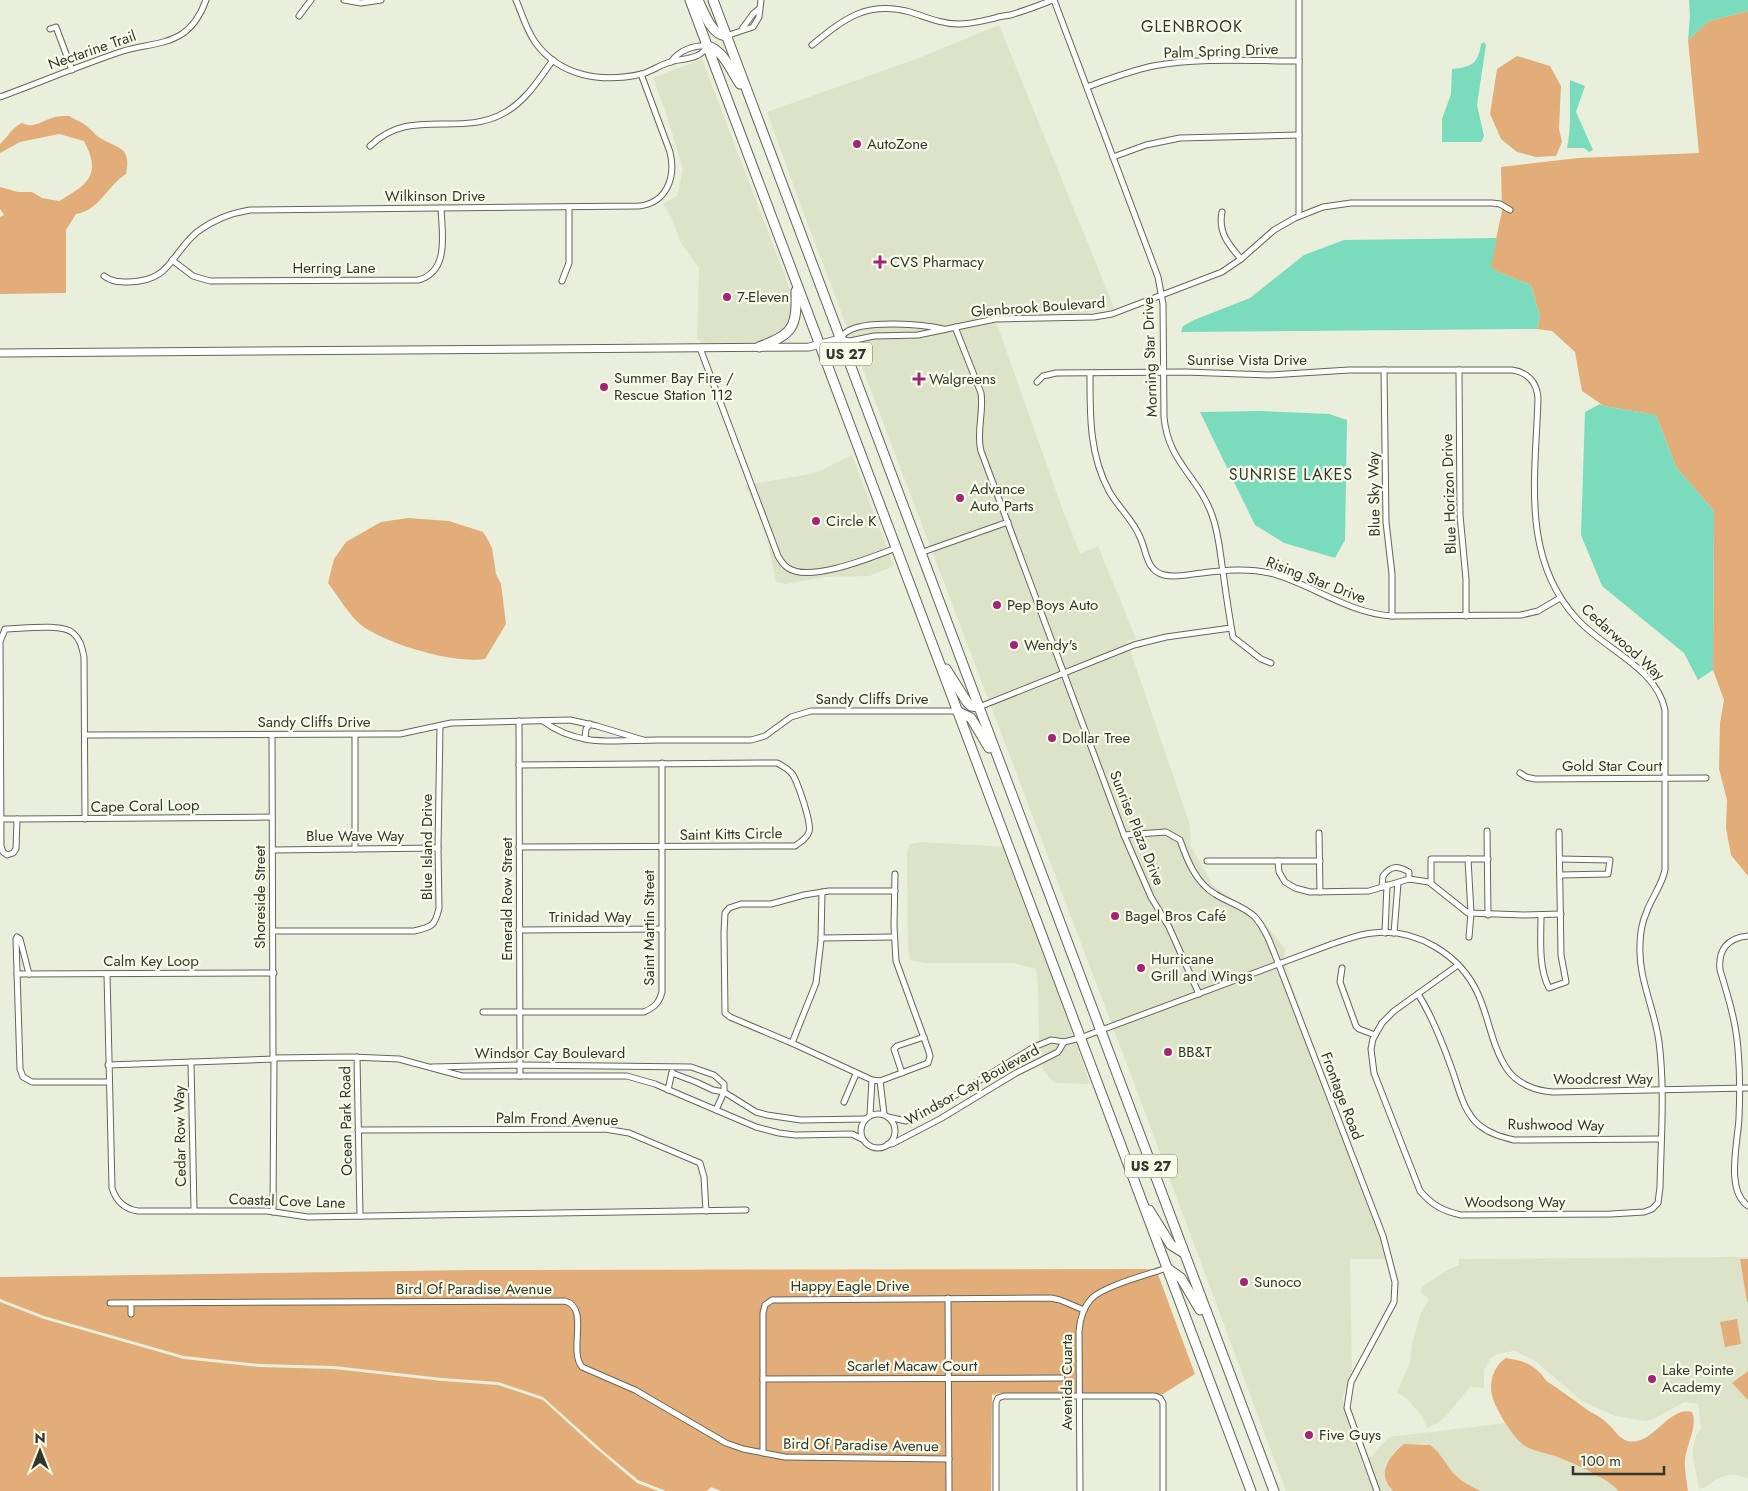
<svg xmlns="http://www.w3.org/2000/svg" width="1748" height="1491" font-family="Jost,sans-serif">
<rect width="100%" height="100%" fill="#eaefdb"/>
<g fill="#dde3c8">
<path d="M999,25L1115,310L1079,313L1015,311L993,313L1061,505L1080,554L1098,546L1136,639L1127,641L1190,825L1191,847L1213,885L1263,921L1285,949L1284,961L1352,1165L1389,1259H1350L1352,1372L1342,1398L1364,1469L1367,1461L1389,1437L1506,1423L1526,1446L1555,1456L1593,1473L1616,1487L1618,1491H1480L1462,1481L1453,1473L1438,1452L1426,1444H1404L1394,1452L1385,1465L1390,1489L1393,1491H1286L1131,1075L804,214L767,112L916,59Z"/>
<path d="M702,59L793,297L792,320L784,332L758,344L701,345L700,340H697L699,268L681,243L671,217L663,204L677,196L683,169L667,116L653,78Z"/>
<path d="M852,455L894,566L869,576L825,577L786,584L776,582L767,538L755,504L746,489L745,485L816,473Z"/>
<path d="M922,842L1005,847L1036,928L1090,1084L1054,1083L1043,1070L1039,1048L1038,987L1036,969L1013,963H924L910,960L908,947L907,851L910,844Z"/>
<path d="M1748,1257V1478L1731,1474L1716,1479L1706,1487L1699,1489L1693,1458V1447L1696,1435L1701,1429L1698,1404L1684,1402L1654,1419L1646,1421L1615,1416L1582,1401L1534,1360L1514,1351L1497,1354L1490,1359L1484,1370V1388L1470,1387L1446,1416L1438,1423L1427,1428L1422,1416L1406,1398L1397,1392L1410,1362L1412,1344L1421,1312L1429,1299L1420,1291L1423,1286L1444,1272L1459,1265V1259Z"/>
</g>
<g fill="#e3ad79">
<path d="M1748,11V876L1731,855L1726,828L1727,800L1719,769L1720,723L1724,700L1713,670L1714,511L1676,467L1656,415L1604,406L1582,391L1575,352L1552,331L1537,329L1540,317L1531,285L1500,273L1490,267L1502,211L1501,167L1578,158L1699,153L1688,40L1709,21Z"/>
<path d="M1517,56L1550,66L1561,86L1559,129L1562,142L1556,156L1536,157L1517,152L1501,139L1490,114L1497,69Z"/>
<path d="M69,116C75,120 83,122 89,128C93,131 96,136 100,138C121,150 131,147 126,174C108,185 99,211 76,214L66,230V293L0,294V217L4,215L0,209V187L18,192H32L42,198L59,201C88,184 102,175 84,141L59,134L20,142L0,153V144C9,136 10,129 22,123C34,129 41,121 52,118C57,116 63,116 69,116Z"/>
<path d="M408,518L449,521L483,532L488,540L492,548L496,574L501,584L506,624L485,659C454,664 386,644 361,625C348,614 338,596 328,583L334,559L346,542L381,522Z"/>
<path d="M1740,1259H1748V1302H1747Z"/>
<path d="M1156,1269L1195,1374L1163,1394L1000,1393L992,1395L991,1491H721L711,1487L707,1491H666L638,1480L603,1451L543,1397L498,1382L442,1378L334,1366L259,1364L184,1356L44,1316L0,1299V1277L472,1270Z"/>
<path d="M0,1302L44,1319L184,1359L259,1367L334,1369L442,1381L498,1385L543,1400L590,1443L637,1483L658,1491H0Z"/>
<path d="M1737,1319L1741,1344L1725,1347L1720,1322Z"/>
<path d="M1506,1358C1518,1360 1529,1362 1538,1371C1542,1374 1544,1379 1548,1382C1561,1391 1573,1399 1586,1409C1593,1414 1602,1417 1608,1424C1615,1430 1618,1438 1628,1441C1652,1447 1669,1405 1692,1412C1698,1426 1687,1443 1685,1459C1684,1467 1687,1483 1688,1491H1618C1612,1480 1568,1461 1555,1456C1545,1453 1534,1451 1525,1446C1516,1440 1507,1426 1501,1416C1496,1406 1491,1398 1491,1387C1491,1376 1496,1364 1506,1358Z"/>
<path d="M1748,1371V1400L1732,1383Z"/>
<path d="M1404,1444L1430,1445L1438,1452L1453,1473L1462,1481L1480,1491H1393C1376,1473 1389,1456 1404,1444Z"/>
</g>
<g fill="#7adcbc">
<path d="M1689,0H1748V11L1709,21L1688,40L1690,16Z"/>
<path d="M1484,42L1486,45L1477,105L1484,136L1481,142H1442V119L1451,94L1452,69C1472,67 1478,64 1481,44Z"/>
<path d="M1570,80L1585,86L1576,112L1593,150L1589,152L1584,148H1567C1572,126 1569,103 1570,80Z"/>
<path d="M1497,238L1491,267L1500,273L1531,285L1540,317L1537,329L1181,332L1183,326L1194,320L1250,298L1304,255L1344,240Z"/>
<path d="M1600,404L1604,406L1656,415L1676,467L1714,511L1713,670L1698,680L1684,653L1602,586L1581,535L1585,412Z"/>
<path d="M1260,411L1329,414L1347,420L1345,540L1335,558L1284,543L1255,525L1200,412Z"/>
</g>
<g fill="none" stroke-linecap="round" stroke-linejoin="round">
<g stroke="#636756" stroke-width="7">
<g id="minor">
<path d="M344,0L361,3L381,0"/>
<path d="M516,0C522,14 526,29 535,42C560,77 602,83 642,74C652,71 660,65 670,62C683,58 699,60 707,47"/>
<path d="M1054,0L1158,277L1163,304L1164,417C1168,462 1198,476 1212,515C1219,534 1220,553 1223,572C1226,594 1229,615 1233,637L1261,659L1271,663"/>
<path d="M1299,0V216"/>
<path d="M299,16L311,0"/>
<path d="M50,29L56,27L72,70"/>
<path d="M742,29L753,14L759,9"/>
<path d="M726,36L753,27L759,17L761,0"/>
<path d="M812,45C844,19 867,0 910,12C926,17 941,24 958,24C971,24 982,21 995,18C1000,16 1005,16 1010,15C1025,11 1039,5 1053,0"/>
<path d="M671,62C679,50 694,45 708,46"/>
<path d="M1087,87C1109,79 1130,71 1153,66C1200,57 1251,61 1299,61"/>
<path d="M0,97C41,82 81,65 123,51C142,45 165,45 182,34C194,26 201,14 206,0"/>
<path d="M370,146C411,106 459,138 504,113C526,101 539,79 553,60"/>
<path d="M1113,157L1146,145L1180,138L1299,135"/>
<path d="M1222,212C1218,232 1228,244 1241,259"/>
<path d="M172,260L193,276L210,281L418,280C450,272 442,233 441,208"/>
<path d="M104,276C112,282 119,282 129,282C171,281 170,255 197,232C213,220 231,213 250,210L639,206C667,203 676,177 670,152L641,74"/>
<path d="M562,281L569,263V207"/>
<path d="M955,327L981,393C984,413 976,432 981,451L1124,835L1151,897L1169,927L1199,994"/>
<path d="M943,329C923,324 866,320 848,331C844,333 843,336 840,339L850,341L874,336L918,335L995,319L1094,317L1112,314L1222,272L1241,259L1274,230L1295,218L1323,207L1351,203H1492L1500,204L1510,210"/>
<path d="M700,348L778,556C781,561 783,565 788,568C810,583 872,557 896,548"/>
<path d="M1384,370L1386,522L1392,574V616"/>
<path d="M1459,370L1460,515L1466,579V616"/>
<path d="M1090,373C1090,414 1089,454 1109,491C1118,507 1132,519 1139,535C1147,550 1145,570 1164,575C1176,578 1190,574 1202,573C1225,570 1247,568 1270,573C1312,584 1347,613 1392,616L1521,615L1538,611L1560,598"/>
<path d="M1037,382L1043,376L1056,373L1185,372L1269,375L1349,370H1512C1527,372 1537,382 1538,398C1536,474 1520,557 1577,619C1604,649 1657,668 1665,710V870C1662,885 1652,897 1647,911C1642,922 1640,934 1640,945C1638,978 1655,1010 1659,1042C1665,1089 1661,1139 1660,1187L1658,1203L1652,1209L1644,1212L1611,1214L1461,1215C1443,1211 1432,1205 1420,1191L1374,1073L1371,1049L1373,1039L1382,1023L1394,1011L1458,965"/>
<path d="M920,553L1008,522"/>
<path d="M979,707L1134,645L1166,637L1231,628"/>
<path d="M519,721L520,1076"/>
<path d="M543,721C579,748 616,740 658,740C689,740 720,740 751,740L765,736L791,717L811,711H957"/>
<path d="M85,735L387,734H400L451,723L570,720L597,726L643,740"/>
<path d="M272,735L273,1058L352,1057L399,1059L462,1076H627L655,1084L756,1127L779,1133L795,1135L852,1134L862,1139"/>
<path d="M585,739L586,729L590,724"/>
<path d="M519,765L777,763C783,766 789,769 793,775C798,784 812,823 809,832C807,838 801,842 795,846L519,847"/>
<path d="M1520,773L1526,777L1535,779L1706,778"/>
<path d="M1,819H17L16,849L13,853L7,855L3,852L1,846L0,642L5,629C21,629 62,623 73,633C81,640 82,648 84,657L85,819"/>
<path d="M17,819L272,817"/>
<path d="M1487,831L1488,915"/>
<path d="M1319,833L1320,892"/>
<path d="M1124,835L1166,832L1180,840C1187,860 1196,883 1215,894C1227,902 1244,906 1255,917C1267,931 1272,948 1279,965L1383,1236L1395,1282L1394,1302L1351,1382L1347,1408L1377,1491"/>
<path d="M355,849V735"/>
<path d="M273,850L438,848"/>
<path d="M1468,859L1471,913L1469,937"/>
<path d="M1560,859L1610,860L1608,874L1560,875"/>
<path d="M1207,861H1320"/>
<path d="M1278,861L1279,872L1285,882L1295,888L1310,892L1369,891L1409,879L1429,882L1468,913L1524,915L1561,914"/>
<path d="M1431,883V859H1488"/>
<path d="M1382,887L1383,876C1391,865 1398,866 1409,872V879"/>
<path d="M895,891H829L804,895L771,904H741L729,908L725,913L724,933L725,1013L730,1017L794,1044L872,1080L880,1081L928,1063L930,1056L928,1049L896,961L894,926L895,874"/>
<path d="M1541,915C1541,937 1538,967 1549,988L1566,982L1561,955L1559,832"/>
<path d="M519,930L662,929"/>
<path d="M273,931H414C432,927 435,926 439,908L438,848L440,726"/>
<path d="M1385,933L1387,885"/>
<path d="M1394,933L1398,883"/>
<path d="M1748,936C1727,938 1718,950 1720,970C1728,996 1736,1022 1738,1049C1740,1072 1740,1095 1739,1118C1738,1142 1725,1190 1748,1206"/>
<path d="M821,938L894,937"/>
<path d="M1342,968L1340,982L1356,1026L1359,1029L1375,1035"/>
<path d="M17,974L274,973"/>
<path d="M29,974L20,939L17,937L16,939L20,1069L23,1077L32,1082H109"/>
<path d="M107,974L112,1188C116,1201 124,1209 138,1211H267L308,1217L746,1210"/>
<path d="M1418,994C1432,1016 1441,1039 1450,1064C1458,1084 1462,1111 1479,1125C1490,1134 1502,1137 1514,1140L1661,1139"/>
<path d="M483,1012H644C655,1007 659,1003 662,992V763"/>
<path d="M792,1043L816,983L821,940L822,892"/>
<path d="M357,1057L360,1216"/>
<path d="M191,1062L194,1210"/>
<path d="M108,1065L274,1059L273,1212"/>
<path d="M432,1067L519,1065L691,1067L714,1075L724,1084V1092L716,1110"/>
<path d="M672,1073L696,1082L713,1090L724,1092L756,1112L767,1115L801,1120L865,1119"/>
<path d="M902,1073L894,1049L897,1046L924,1037"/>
<path d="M880,1081L884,1114"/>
<path d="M668,1090L672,1072"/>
<path d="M844,1102L856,1074"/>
<circle cx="878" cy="1131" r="17"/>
<path d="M870,1115L872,1080"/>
<path d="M888,1117L906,1121L926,1113L1034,1047L1051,1040L1064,1042L1080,1038L1332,944C1345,940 1359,934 1373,933C1416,928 1460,954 1478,994C1489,1018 1492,1047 1507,1069C1517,1084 1536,1091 1553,1092L1748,1088"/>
<path d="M358,1130L605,1129L629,1133L700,1163L704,1177L706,1211"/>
<path d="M888,1144H892L940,1119L1016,1073L1058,1052L1064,1042"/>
<path d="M948,1298L949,1491"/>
<path d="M110,1303L565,1301C590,1308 568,1350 582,1367L635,1390L726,1443L743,1449L785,1457L949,1459"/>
<path d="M131,1303V1314"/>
<path d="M763,1379L1062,1378"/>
<path d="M763,1453V1313L765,1305L772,1300L1051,1298L1060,1300L1084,1310"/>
<path d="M996,1491V1403L998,1398L1004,1396H1155L1160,1398L1163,1403V1491"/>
<path d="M1080,1491L1079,1331C1080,1319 1083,1308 1091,1299C1103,1286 1150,1274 1167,1268"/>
</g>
</g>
<g stroke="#636756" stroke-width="9">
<path id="secondary" d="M0,353L809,347L840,339"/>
</g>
<g stroke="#636756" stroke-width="11">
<g id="trunk">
<path d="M690,0L1251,1491"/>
<path d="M698,0C704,12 711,35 726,36"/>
<path d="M713,0L1274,1491"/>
<path d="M708,46C724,51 731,71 740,84"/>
<path d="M759,347C793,334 797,328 796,291"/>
<path d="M946,669L967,702L971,706L979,707"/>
<path d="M957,711L971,718L989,748"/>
<path d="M1149,1210L1171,1245L1184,1253"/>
<path d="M1167,1268L1181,1278L1200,1310"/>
</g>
</g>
<use href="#minor" stroke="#fff" stroke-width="5"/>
<use href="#secondary" stroke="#fff" stroke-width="7"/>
<use href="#trunk" stroke="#fff" stroke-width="9"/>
</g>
<g fill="#a32476" stroke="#f7fce8" stroke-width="2">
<circle cx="857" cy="144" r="5"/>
<path d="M877.5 254.5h5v5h5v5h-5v5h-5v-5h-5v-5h5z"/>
<circle cx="727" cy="297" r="5"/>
<path d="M916.5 371.5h5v5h5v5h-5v5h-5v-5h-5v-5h5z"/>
<circle cx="604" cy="387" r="5"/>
<circle cx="960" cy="498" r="5"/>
<circle cx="816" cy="521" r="5"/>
<circle cx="997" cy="605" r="5"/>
<circle cx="1014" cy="645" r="5"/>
<circle cx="1052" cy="738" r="5"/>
<circle cx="1115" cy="916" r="5"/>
<circle cx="1141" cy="968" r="5"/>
<circle cx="1168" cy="1052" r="5"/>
<circle cx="1244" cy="1282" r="5"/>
<circle cx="1652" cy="1379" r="5"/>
<circle cx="1309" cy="1435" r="5"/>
</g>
<g text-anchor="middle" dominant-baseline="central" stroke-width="4.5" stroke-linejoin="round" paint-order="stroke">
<g fill="#f7fce8" stroke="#6e7166" stroke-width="1">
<rect x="820" y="342.5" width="52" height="23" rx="4"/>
<rect x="1125" y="1154.5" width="52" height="23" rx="4"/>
</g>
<g font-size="14" font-weight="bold" fill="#34352e">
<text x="846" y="354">US 27</text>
<text x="1151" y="1166">US 27</text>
</g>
<g font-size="15" fill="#34352e" stroke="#f7fce8">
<text transform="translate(92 50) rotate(-19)">Nectarine Trail</text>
<text transform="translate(1221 51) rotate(-2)">Palm Spring Drive</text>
<text x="435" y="196">Wilkinson Drive</text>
<text x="334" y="268">Herring Lane</text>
<text transform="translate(1038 307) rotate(-4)">Glenbrook Boulevard</text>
<text transform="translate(1150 357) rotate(-92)">Morning Star Drive</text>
<text x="1247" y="360">Sunrise Vista Drive</text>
<text transform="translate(1374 494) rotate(-91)">Blue Sky Way</text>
<text transform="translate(1449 494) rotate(-92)">Blue Horizon Drive</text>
<text transform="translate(1316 580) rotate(21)">Rising Star Drive</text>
<text transform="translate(1623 642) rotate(42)">Cedarwood Way</text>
<text x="872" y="699">Sandy Cliffs Drive</text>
<text x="314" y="722">Sandy Cliffs Drive</text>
<text x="1612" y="766">Gold Star Court</text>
<text transform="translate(145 806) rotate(-1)">Cape Coral Loop</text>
<text transform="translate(1137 828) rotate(68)">Sunrise Plaza Drive</text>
<text transform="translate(731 834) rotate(-1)">Saint Kitts Circle</text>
<text x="355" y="836">Blue Wave Way</text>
<text transform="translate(427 847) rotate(-90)">Blue Island Drive</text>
<text transform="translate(260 897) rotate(-90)">Shoreside Street</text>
<text transform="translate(507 899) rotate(-90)">Emerald Row Street</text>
<text x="590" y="917">Trinidad Way</text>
<text transform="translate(649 928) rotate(-90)">Saint Martin Street</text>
<text x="151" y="961">Calm Key Loop</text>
<text x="550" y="1053">Windsor Cay Boulevard</text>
<text x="1603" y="1079">Woodcrest Way</text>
<text transform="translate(972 1085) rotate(-29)">Windsor Cay Boulevard</text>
<text transform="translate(1342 1096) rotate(69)">Frontage Road</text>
<text transform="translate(557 1119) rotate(1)">Palm Frond Avenue</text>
<text transform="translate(346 1121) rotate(-91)">Ocean Park Road</text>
<text transform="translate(1556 1125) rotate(1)">Rushwood Way</text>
<text transform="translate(180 1136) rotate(-91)">Cedar Row Way</text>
<text transform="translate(287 1201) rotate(2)">Coastal Cove Lane</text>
<text x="1515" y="1202">Woodsong Way</text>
<text x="850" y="1286">Happy Eagle Drive</text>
<text x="474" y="1289">Bird Of Paradise Avenue</text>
<text x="912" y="1366">Scarlet Macaw Court</text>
<text transform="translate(1067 1382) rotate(-90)">Avenida Cuarta</text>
<text transform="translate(861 1445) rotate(1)">Bird Of Paradise Avenue</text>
</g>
<g font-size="15" fill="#34352e" stroke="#f7fce8" text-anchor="start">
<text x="867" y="144">AutoZone</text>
<text x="890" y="262">CVS Pharmacy</text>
<text x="737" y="297">7-Eleven</text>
<text x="614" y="378">Summer Bay Fire /<tspan x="614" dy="17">Rescue Station 112</tspan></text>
<text x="929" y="379">Walgreens</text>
<text x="970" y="489">Advance<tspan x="970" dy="17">Auto Parts</tspan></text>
<text x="826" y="521">Circle K</text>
<text x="1007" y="605">Pep Boys Auto</text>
<text x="1024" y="645">Wendy's</text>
<text x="1062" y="738">Dollar Tree</text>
<text x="1125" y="916">Bagel Bros Café</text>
<text x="1151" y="959">Hurricane<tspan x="1151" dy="17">Grill and Wings</tspan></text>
<text x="1178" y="1052">BB&amp;T</text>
<text x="1254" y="1282">Sunoco</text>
<text x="1662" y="1370">Lake Pointe<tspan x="1662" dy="17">Academy</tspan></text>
<text x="1319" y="1435">Five Guys</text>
</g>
<g font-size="16" letter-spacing="1" fill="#34352e" stroke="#f7fce8">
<text x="1192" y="26">GLENBROOK</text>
<text x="1291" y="474">SUNRISE LAKES</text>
</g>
</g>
<g transform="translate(40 1451)" stroke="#f7fce8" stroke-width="4" paint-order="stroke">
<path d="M0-4L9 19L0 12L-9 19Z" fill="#34352e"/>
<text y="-8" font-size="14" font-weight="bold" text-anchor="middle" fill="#34352e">N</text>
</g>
<path d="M1573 1466v8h91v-8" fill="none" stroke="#34352e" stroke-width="2.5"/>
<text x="1580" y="1466" font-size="15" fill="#34352e" stroke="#f7fce8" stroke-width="4" paint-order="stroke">100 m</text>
</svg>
